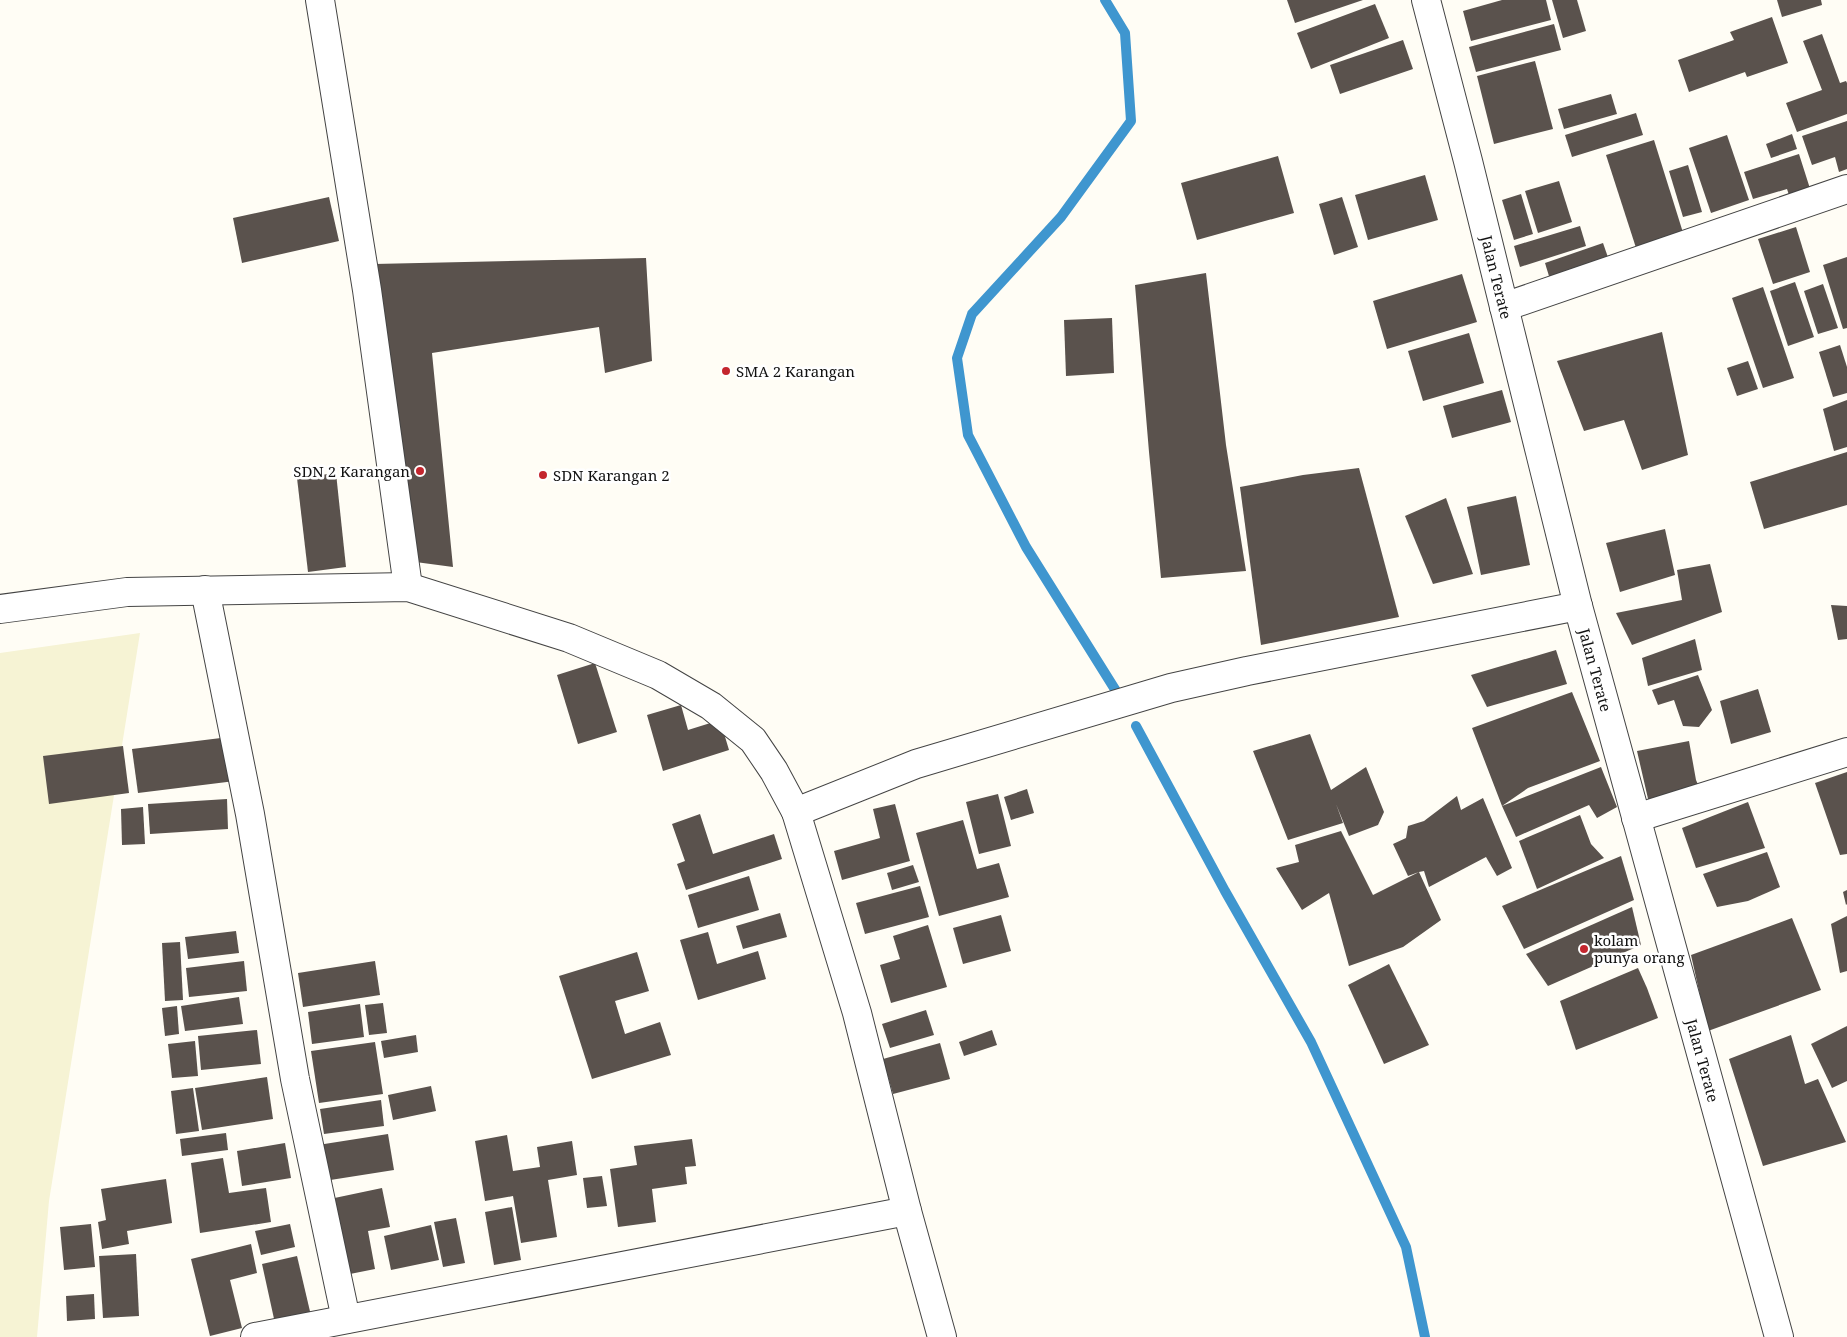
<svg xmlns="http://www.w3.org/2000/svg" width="1847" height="1337" font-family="'Noto Serif',serif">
<rect width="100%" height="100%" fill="#fffdf5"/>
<path fill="#f6f3d4" d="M140,633L49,1201L37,1337H0V653Z"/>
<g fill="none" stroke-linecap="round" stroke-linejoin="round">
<g stroke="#3f96cf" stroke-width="10">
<path d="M1105,0L1125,33L1131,121L1061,217L972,314L957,358L968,435L1026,547L1116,691"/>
<path d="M1136,726L1225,891L1311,1042L1406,1247L1425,1337"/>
</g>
</g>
<g fill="#5a524d">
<path d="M1287,0H1363L1295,23Z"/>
<path d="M1502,0H1546L1551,20L1471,41L1463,11Z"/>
<path d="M1552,0H1577L1586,31L1563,38Z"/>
<path d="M1777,0H1821L1822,5L1782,17Z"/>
<path d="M1375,4L1389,38L1311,69L1297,33Z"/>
<path d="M1772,17L1788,63L1747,77L1745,72L1689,92L1678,60L1734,40L1730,32Z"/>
<path d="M1554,24L1561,50L1476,72L1469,47Z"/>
<path d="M1822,34L1840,83L1846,81L1847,83V114L1797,132L1786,103L1822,90L1803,41Z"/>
<path d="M1403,40L1413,69L1340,94L1330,65Z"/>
<path d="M1535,61L1553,129L1494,144L1477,76Z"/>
<path d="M1611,94L1617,114L1564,129L1558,109Z"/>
<path d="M1636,113L1643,135L1572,157L1565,135Z"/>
<path d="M1847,121V169L1839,172L1835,157L1812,165L1802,136Z"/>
<path d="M1792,134L1797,149L1771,158L1766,144Z"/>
<path d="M1727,135L1749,200L1711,213L1689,148Z"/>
<path d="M1654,140L1685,239L1638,254L1606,155Z"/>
<path d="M1799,154L1813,198L1792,204L1787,189L1753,199L1744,172Z"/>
<path d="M1278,156L1294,213L1197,240L1181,183Z"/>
<path d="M1688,165L1702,212L1683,217L1669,171Z"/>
<path d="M1425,175L1438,220L1368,240L1355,195Z"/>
<path d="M1559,181L1572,222L1538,233L1525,191Z"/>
<path d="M1521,194L1533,234L1514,240L1502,200Z"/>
<path d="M329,197L339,241L242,263L233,218Z"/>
<path d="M1342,197L1358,247L1334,255L1319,204Z"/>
<path d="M1580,226L1586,246L1520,267L1514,246Z"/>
<path d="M1796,227L1810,272L1773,284L1758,239Z"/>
<path d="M1603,243L1611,266L1552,286L1545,263Z"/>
<path d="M1847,257V328L1843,329L1823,265Z"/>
<path d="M646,258L652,361L605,373L599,327L432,353L453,567L408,561L374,264Z"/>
<path d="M1206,273L1226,445L1246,571L1161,578L1149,452L1135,285Z"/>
<path d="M1462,274L1477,322L1387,349L1373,301Z"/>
<path d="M1795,282L1814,337L1788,346L1770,291Z"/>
<path d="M1823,284L1838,328L1818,334L1804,291Z"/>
<path d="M1763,287L1794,378L1763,388L1732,298Z"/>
<path d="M1112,318L1114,373L1066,376L1064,320Z"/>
<path d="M1662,332L1688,455L1642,470L1624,420L1584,431L1557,361Z"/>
<path d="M1469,333L1484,383L1423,401L1408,351Z"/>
<path d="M1840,345L1847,367V393L1833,397L1819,352Z"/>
<path d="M1748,361L1758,389L1737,396L1727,368Z"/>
<path d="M1502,390L1511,422L1452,438L1443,406Z"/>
<path d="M1847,400V447L1834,451L1823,409Z"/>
<path d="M1847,452V505L1764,529L1750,482Z"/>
<path d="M1359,468L1399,617L1261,645L1240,487L1303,475Z"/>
<path d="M336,473L346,567L308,572L297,478Z"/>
<path d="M1516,496L1530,565L1481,575L1467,507Z"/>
<path d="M1446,498L1473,574L1433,584L1405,516Z"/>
<path d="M1665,529L1675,575L1620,592L1606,543Z"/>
<path d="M1710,564L1722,612L1632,645L1616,613L1682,600L1677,570Z"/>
<path d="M1831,605L1847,606V639L1838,640Z"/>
<path d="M1695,639L1702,670L1648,686L1642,658Z"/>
<path d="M1556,650L1567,684L1487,707L1471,675Z"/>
<path d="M595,663L617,732L578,744L557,675Z"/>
<path d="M1698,675L1712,710L1699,727L1683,726L1674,700L1658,705L1652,690Z"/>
<path d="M1758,689L1771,732L1731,744L1720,701Z"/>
<path d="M1572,692L1600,761L1528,788L1502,806L1601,767L1617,807L1597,818L1589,805L1516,837L1502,806L1472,728Z"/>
<path d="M681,705L688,730L720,720L729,750L663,771L647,715Z"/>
<path d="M1310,734L1331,790L1366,767L1384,812L1378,825L1349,836L1336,804L1343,823L1288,840L1253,751Z"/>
<path d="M229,737L235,781L138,793L132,749Z"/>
<path d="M1689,741L1696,780L1700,789L1649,803L1637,751Z"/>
<path d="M123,746L129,793L49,804L43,756Z"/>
<path d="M1847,772V854L1840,855L1815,783Z"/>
<path d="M1027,789L1034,813L1011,820L1004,797Z"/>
<path d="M998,794L1011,846L979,854L966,802Z"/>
<path d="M1457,796L1461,810L1483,798L1512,868L1497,876L1486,857L1429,887L1424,871L1419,872L1441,920L1403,947L1349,966L1329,893L1302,910L1276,868L1299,862L1295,845L1341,831L1373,895L1419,872L1408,876L1393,844L1406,838L1408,826L1424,821Z"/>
<path d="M227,799L228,829L150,834L148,804Z"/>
<path d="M1748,802L1765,848L1696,868L1682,828Z"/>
<path d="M895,804L910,861L842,880L834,851L880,838L873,809Z"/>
<path d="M143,807L145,844L122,845L121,809Z"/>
<path d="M700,814L713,854L774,834L782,859L686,890L677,864L685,861L672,824Z"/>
<path d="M1580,815L1591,844L1604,858L1537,889L1519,841Z"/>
<path d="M963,820L977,869L999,863L1009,897L939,916L916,833Z"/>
<path d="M1767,852L1780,887L1748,901L1717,907L1703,874Z"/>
<path d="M1621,856L1634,900L1524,949L1502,906Z"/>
<path d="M913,865L919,882L892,890L887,873Z"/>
<path d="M749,876L759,910L698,928L688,895Z"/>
<path d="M920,886L929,917L865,934L856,903Z"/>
<path d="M1847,890V904L1846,905L1843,892Z"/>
<path d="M1632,907L1641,945L1548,986L1526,954Z"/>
<path d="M780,913L787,937L743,949L736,926Z"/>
<path d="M1001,915L1011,951L963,964L953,928Z"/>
<path d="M1847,916V971L1840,973L1831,924Z"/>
<path d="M1792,918L1821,990L1708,1031L1691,955Z"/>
<path d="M928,925L947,987L891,1003L880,965L900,959L893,936Z"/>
<path d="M236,931L239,953L188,959L185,937Z"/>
<path d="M708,932L717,964L758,951L766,979L698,1000L680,940Z"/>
<path d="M180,942L183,1000L165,1001L162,943Z"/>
<path d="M637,952L649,991L615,1001L625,1034L660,1022L671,1055L592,1079L559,976Z"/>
<path d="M244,961L247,991L189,997L186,968Z"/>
<path d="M375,961L380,995L303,1007L298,973Z"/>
<path d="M1389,964L1429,1045L1384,1064L1348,985Z"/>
<path d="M1638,968L1647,988L1658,1018L1576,1050L1560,1001Z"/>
<path d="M239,997L243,1024L185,1031L181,1006Z"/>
<path d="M383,1003L387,1033L369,1035L365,1005Z"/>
<path d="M360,1004L364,1037L312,1044L308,1012Z"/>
<path d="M177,1006L179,1034L165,1036L162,1008Z"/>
<path d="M926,1010L934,1035L890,1048L882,1024Z"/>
<path d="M1847,1026V1081L1832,1088L1811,1044Z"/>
<path d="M257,1030L261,1064L201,1070L198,1036Z"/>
<path d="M992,1030L997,1045L964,1056L959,1042Z"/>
<path d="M416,1035L418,1052L384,1058L381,1041Z"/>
<path d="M1791,1035L1805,1084L1818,1079L1846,1142L1763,1166L1729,1059Z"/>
<path d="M195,1041L198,1076L172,1078L168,1044Z"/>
<path d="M375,1042L383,1094L319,1103L311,1051Z"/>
<path d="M940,1043L950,1079L893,1094L883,1059Z"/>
<path d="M267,1077L273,1119L202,1130L195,1088Z"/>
<path d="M431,1086L436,1111L393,1120L388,1095Z"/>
<path d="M193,1088L199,1131L176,1134L171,1091Z"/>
<path d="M381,1100L384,1126L324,1134L320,1109Z"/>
<path d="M226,1133L228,1150L182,1156L180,1139Z"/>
<path d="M388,1134L394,1170L324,1181L318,1145Z"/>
<path d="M507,1135L513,1171L540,1167L537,1147L572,1141L577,1175L548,1180L557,1237L521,1243L513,1196L485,1201L475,1141Z"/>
<path d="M692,1139L696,1166L685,1167L687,1184L652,1189L656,1222L618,1227L610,1169L637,1165L634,1146Z"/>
<path d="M285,1143L291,1178L242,1186L237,1151Z"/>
<path d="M223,1158L229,1193L266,1188L271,1222L200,1233L191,1163Z"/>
<path d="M602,1176L607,1206L587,1208L583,1178Z"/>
<path d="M166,1179L172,1223L127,1231L129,1244L102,1249L98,1222L106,1220L101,1189Z"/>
<path d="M382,1188L390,1227L368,1231L375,1269L340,1276L325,1200Z"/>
<path d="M512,1207L521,1260L494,1265L485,1212Z"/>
<path d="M456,1218L465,1263L443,1267L434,1222Z"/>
<path d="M91,1224L95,1267L64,1270L60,1227Z"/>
<path d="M290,1224L295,1247L261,1255L255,1231Z"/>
<path d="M431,1225L439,1260L391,1270L384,1236Z"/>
<path d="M251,1244L257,1273L230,1280L242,1328L210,1336L191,1259Z"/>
<path d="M136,1254L139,1316L103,1318L99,1256Z"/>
<path d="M297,1256L312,1320L276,1328L262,1264Z"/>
<path d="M94,1294L95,1319L67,1321L66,1296Z"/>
</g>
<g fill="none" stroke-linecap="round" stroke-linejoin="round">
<g stroke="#444" stroke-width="30">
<g id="street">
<path d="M320,0L367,290L408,587"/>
<path id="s1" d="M1426,0L1468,161L1578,606L1779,1337"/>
<path d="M1504,307L1847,189"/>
<path d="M205,590L250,814L295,1079L346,1319"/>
<path d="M0,609L127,592L408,587L569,638L658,675L711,706L753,740L774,771L796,812L857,1013L907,1211L942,1337"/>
<path d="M796,812L916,764L1171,688L1247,671L1578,606"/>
<path d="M1636,818L1847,752"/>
<path d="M255,1337L907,1211"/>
</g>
</g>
<use href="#street" stroke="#fff" stroke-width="28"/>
</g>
<g fill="#c4262e" stroke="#fff" stroke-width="2">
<circle cx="726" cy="371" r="5"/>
<circle cx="420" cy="471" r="5"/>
<circle cx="543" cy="475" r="5"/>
<circle cx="1584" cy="949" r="5"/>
</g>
<g text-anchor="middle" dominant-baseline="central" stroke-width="5" stroke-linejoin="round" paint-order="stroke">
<g font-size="15" fill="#111" stroke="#fff">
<text stroke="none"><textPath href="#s1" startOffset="286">Jalan Terate</textPath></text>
<text stroke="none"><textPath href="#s1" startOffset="691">Jalan Terate</textPath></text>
<text stroke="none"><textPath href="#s1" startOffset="1096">Jalan Terate</textPath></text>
</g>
<g font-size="15" fill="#111" stroke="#fff" text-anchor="start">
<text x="736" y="371">SMA 2 Karangan</text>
<text x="410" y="471" text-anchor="end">SDN 2 Karangan</text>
<text x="553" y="475">SDN Karangan 2</text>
<text x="1594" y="940">kolam<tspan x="1594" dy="17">punya orang</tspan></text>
</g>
</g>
</svg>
